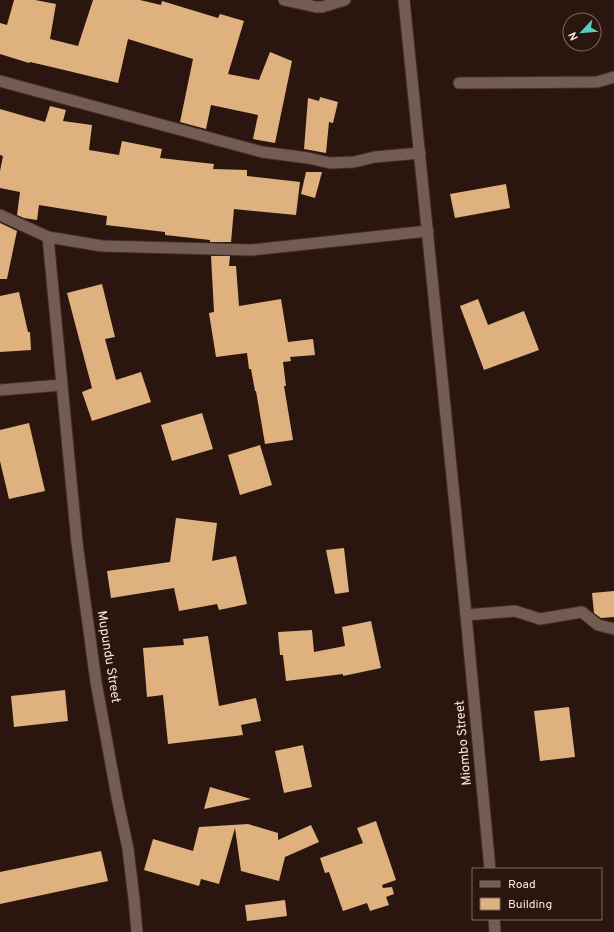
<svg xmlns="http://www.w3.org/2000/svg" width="614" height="932" font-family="Overpass,sans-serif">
<rect width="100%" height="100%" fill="#2b160f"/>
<g fill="#dfb17e">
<path d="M14,0H35L56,4L50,39L78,46L93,0H140L161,5L162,1L218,18L220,14L244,21L228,74L259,80L270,52L292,61L275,143L253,139L258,115L211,105L206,129L180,122L193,59L128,39L118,83L56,68L30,62L29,63L0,54V23L7,25Z"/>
<path d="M320,97L338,102L333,123L329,122L326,153L304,149L308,98L319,101Z"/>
<path d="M50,106L66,110L63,121L92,125L89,150L119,155L122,141L162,149L160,158L214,164L213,169L247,170V176L300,182L296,215L234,209L231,242H210V240L165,235V232L106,225L107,216L39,205L37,220L24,218L17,215L20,192L0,188V171L3,156L0,155V109L45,122Z"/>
<path d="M306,172H322L315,198L301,194Z"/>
<path d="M506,184L510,208L455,218L450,194Z"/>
<path d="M0,223L17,231L7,279H0Z"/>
<path d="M211,256H230L229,266H236L239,306L281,299L288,342L313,339L315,355L290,357L291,361L283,362L286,386H284L293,440L265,444L256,391H255L251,369H249L247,353L216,357L209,313L214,312Z"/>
<path d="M102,284L115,337L105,339L116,380L141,372L151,402L92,421L82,392L92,388L67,293Z"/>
<path d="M19,292L28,332H30L31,350L0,352V296Z"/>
<path d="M478,299L488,325L524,311L539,350L484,370L460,306Z"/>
<path d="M202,413L213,449L172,461L161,425Z"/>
<path d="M29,423L45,491L9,499L0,461V430Z"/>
<path d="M260,445L272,485L240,495L228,455Z"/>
<path d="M176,518L217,523L212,561L236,556L247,604L219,610L217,604L179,611L174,588L111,598L107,571L170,562Z"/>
<path d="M344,548L349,592L335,594L326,550Z"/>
<path d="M614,591V617L601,618L594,613L592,593Z"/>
<path d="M371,621L381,668L343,676V674L286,681L283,655H280L278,632L312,630L314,652L345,646L342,627Z"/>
<path d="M208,636L219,706L256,698L261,721L241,725L243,735L168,744L163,695L147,697L143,648L184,645L183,639Z"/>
<path d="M65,690L68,721L14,727L11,696Z"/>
<path d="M569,707L575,757L540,761L534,711Z"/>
<path d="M303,745L312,787L284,793L275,751Z"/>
<path d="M210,787L251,799L204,809Z"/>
<path d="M376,821L396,880L382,885L383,888L392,887L394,894L386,897L389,905L370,911L367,903L343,911L329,872L325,873L320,858L363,843L357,828Z"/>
<path d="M248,824L278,833V840L311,825L319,842L285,857L279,881L241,871L235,828L219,884L201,879L199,886L144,870L153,839L193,851L199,827Z"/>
<path d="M101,851L108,881L0,904V872Z"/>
<path d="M285,900L287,916L247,921L245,905Z"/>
</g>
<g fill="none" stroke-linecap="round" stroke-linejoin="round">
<g stroke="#3f302d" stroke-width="13">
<g id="minor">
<path d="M284,0L316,7H322L345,0"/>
<path d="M404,0L466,615L490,869"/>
<path d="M0,81L262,152L308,158L330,163L354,162L375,157L420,153"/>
<path d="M459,83L597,82L614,77"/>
<path d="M0,215L48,237L102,246L252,250L428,231"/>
<path d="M48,237L77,543L96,682L117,797L128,849L134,899L137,932"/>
<path d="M0,390L61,385"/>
<path d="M466,615L515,611L540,619L582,612L598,625L614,629"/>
<path d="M494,919L495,932"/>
</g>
</g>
<use href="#minor" stroke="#755c53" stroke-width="11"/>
</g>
<g text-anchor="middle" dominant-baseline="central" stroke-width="4" stroke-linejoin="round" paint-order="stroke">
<g font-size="13" fill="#f5e6e1" stroke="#2b160f">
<text transform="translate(108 657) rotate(81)">Mupundu Street</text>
<text transform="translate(464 743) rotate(-95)">Miombo Street</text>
</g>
</g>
<rect x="472" y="868" width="130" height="52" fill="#2b160f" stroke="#7c6963"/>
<rect x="480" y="881" width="20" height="6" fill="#755c53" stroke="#7c6963"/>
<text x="508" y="888" font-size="12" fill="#f5e6e1">Road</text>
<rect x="480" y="898" width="20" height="12" fill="#dfb17e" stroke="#7c6963"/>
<text x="508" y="908" font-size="12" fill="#f5e6e1">Building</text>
<g transform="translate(582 32) rotate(244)"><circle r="19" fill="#2b160f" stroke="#7c6963"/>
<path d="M0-3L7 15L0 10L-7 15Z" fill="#57cec2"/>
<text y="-6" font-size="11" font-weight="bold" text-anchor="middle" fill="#f5e6e1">N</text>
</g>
</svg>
